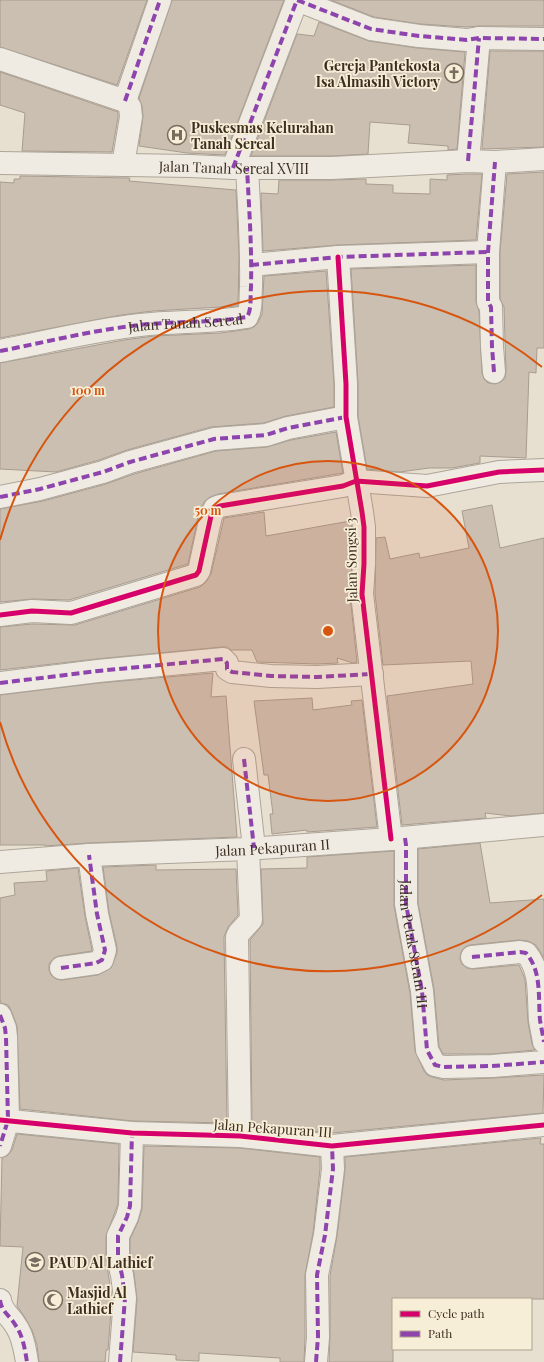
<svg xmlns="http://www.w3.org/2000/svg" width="544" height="1362" font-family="'Playfair Display',serif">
<rect width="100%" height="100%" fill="#e7e0d1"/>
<g fill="#cbbfb2" stroke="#a89c90">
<path d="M0,0H147L117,85L0,47Z"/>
<path d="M172,0H284L225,155L187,153L139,146L143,116L142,106L139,98Z"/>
<path d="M331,0H544V26H479L466,27L420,24L374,17Z"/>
<path d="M319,22L369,41L417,48L465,52L457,149L448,150V146L408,143L410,125L370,122L368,154L332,156H251L297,34L314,36Z"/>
<path d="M490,51H544V147L482,149Z"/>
<path d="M0,72L118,112V117L112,152L22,151L25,113L0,105Z"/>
<path d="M544,172V348H537L536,373L529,372L526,458L480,456V463L452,468H429L400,472L367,469L358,416V383L351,269L476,265V302L479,311L482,373L484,379L488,383L495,384L501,382L505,378L506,371L504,307L500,299V252L507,174Z"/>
<path d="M468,174H482L476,240L338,245L263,251L261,193L278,194L279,180H332L366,179V184L393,185V193L430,194V179L447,180V175Z"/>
<path d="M20,176L130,178L129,181L236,190L239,257L238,306L153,311L121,315L0,338V182L14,183V179H20Z"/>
<path d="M326,271L334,384V407L286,416L264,423L211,427L127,450L99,460L56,472L0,469V363L124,340L154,336L221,333L249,329L254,327L258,323L262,314L264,276Z"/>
<path d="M336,432L343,473L218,494L210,497L204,502L199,513L188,564L69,600L33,599L0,602V509L43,501L106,484L134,474L216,451L267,447L291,440Z"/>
<path d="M492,505L500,548L544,538V813L511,816L485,813L486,818L402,825L387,696L473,684L471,661L383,665L375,594L376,538L385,537L390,559L419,553L420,558L469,548L462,511Z"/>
<path d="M264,512L266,536L350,521L352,529V564L350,595L357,662L353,663L337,658L338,663L317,664L257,662L252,650H231L227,647H222L96,659L0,670V627L32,624L75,625L200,587L206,582L211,574L224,518Z"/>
<path d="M213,673L211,697L226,696L237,837L88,843L45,846V845H0V695L99,683Z"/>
<path d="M312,698L313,710L352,705L351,701L362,700L377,827L307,832V830L272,834L270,814H273L268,775H264L254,701Z"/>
<path d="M480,843L490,903L544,899V958L536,945L528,941L519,940L470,945L465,947L461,952L460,959L462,964L467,968L473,969L519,965L525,979L528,1022L532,1044L535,1050L491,1054H443L439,1046L434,989L418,903V849Z"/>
<path d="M394,851V906L410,993L415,1051L424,1071L427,1075L432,1077L444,1080L493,1078L544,1075L543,1113L332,1133L252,1125L250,940L263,924L261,869L307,868V857Z"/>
<path d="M156,865V870L236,869L238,915L228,927L224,937L227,1123L133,1121L20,1109L17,1026L11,1010L8,1005L1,1003L0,999V898L15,895L14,883L47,881L46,871L78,868L85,916L92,950V951L59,956L54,958L49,964V970L51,975L56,979L62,980L98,975L111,968L117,953V947L109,912L103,867Z"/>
<path d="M17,1134L119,1144L118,1204L106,1236V1259L112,1298L108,1350H106L105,1362H39L37,1345L32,1330L24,1316L17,1306L23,1247L0,1246L2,1158L8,1155L12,1150Z"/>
<path d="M541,1138L540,1144H544V1299H393V1362H329L330,1337V1276L337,1236L345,1170V1157Z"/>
<path d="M144,1146L239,1148L320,1157V1169L313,1233L305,1275V1337L304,1362H280V1358L199,1353V1361L176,1360V1355L133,1352L137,1299L134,1273L130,1257V1239L138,1222L142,1209Z"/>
</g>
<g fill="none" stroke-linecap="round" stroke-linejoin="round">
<g stroke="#ada599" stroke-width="24">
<g id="minor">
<path d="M0,59L125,101L130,107L131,117L123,165"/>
<path d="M125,101L160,0"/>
<path d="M468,161L479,38"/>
<path id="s1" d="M0,163L190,166L233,168H332L468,161L495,162L544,159"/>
<path d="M233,168L297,0L371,29L419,36L467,40L479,38L544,39"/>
<path d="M338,257L346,384V417L362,512L364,527V564L362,594L391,839"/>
<path d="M251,265L338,257L488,252"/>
<path d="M0,351C47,342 93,330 140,325C176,321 211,323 247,317C252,309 250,297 251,287C252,247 249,207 247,168"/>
<path d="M494,372L492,347L491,307L488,302V252L495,162"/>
<path d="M0,497L40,489L103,472L130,462L214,439L266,435L288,428L346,417"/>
<path d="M0,615L32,611L71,613L196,575L199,571L211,516L215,508L220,506L343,486L356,481L427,486L499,472L544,470"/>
<path d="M0,683L98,671L223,659L227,663V669L232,672L271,676L317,677L372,674"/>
<path d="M244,759L254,848"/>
<path id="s2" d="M405,838L406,845V904L422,991L427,1050L435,1065L444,1067L492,1066L544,1062"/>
<path id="s3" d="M0,862L89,855L248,849L391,839L544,825"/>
<path d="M472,957L520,952L526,953C542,971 538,998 540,1020C541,1027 543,1035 544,1042"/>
<path d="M61,968L96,963L102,960L105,950L97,914L89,855"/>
<path d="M0,1015L5,1028L6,1037L8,1120L0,1146"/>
<path d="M0,1120L132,1133L240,1136L332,1146L544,1125"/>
<path d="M240,1136L237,937L239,933L251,920L248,849"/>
<path d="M0,1300C2,1313 10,1315 16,1326C23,1336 25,1350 27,1362"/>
<path d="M120,1362L125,1298L122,1275L118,1259V1236L127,1217L130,1206L132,1133"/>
<path d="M316,1362L318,1337L317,1275L325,1235L333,1169L332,1146"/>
</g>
</g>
<use href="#minor" stroke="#efebe3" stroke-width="22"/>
<g stroke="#8e44ad" stroke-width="4" stroke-dasharray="8 4" stroke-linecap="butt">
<path d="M125,101L160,0"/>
<path d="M468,161L479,38"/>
<path d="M233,168L297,0L371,29L419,36L467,40L479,38L544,39"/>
<path d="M251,265L338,257L488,252"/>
<path id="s4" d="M0,351C47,342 93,330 140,325C176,321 211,323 247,317C252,309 250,297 251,287C252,247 249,207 247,168"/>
<path d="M494,372L492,347L491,307L488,302V252L495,162"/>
<path d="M0,497L40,489L103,472L130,462L214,439L266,435L288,428L346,417"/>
<path d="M0,683L98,671L223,659L227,663V669L232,672L271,676L317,677L372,674"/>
<path d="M244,759L254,848"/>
<path d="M405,838L406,845V904L422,991L427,1050L435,1065L444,1067L492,1066L544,1062"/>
<path d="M472,957L520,952L526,953C542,971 538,998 540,1020C541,1027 543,1035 544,1042"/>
<path d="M61,968L96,963L102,960L105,950L97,914L89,855"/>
<path d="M0,1015L5,1028L6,1037L8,1120L0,1146"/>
<path d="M0,1300C2,1313 10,1315 16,1326C23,1336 25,1350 27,1362"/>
<path d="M120,1362L125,1298L122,1275L118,1259V1236L127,1217L130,1206L132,1133"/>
<path d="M316,1362L318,1337L317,1275L325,1235L333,1169L332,1146"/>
</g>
<g stroke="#f7eed8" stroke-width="8">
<g id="cycleway">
<path d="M338,257L346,384V417L362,512L364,527V564L362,594L391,839"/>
<path d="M0,615L32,611L71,613L196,575L199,571L211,516L215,508L220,506L343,486L356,481L427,486L499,472L544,470"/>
<path d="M0,1120L132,1133L240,1136L332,1146L544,1125"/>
</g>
</g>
<use href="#cycleway" stroke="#d6006c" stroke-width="5"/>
</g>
<circle cx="328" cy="631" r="170" fill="#d7550e" fill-opacity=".12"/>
<g fill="none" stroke="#d7550e" stroke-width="2">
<circle cx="328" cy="631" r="170"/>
<path d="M542 895A340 340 0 0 1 0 722M0 540A340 340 0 0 1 542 367"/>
</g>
<defs>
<g id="church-ring" transform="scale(1)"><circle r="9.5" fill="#f7eed8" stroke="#786c5e" stroke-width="1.5"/><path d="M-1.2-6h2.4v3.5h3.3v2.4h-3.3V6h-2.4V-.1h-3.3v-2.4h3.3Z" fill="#786c5e"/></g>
<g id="hospital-ring" transform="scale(1)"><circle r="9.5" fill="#f7eed8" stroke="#786c5e" stroke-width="1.5"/><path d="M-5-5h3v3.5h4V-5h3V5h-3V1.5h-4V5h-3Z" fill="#786c5e"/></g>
<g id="school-ring" transform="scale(1)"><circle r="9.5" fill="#f7eed8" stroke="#786c5e" stroke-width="1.5"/><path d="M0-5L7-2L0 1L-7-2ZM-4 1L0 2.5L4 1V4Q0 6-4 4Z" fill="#786c5e"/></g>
<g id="mosque-ring" transform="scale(1)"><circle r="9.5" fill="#f7eed8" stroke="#786c5e" stroke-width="1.5"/><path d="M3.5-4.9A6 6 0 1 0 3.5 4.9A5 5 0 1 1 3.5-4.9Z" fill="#786c5e"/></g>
</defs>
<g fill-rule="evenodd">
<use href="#church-ring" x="454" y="73"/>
<use href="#hospital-ring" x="177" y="135"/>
<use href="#school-ring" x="35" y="1262"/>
<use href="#mosque-ring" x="53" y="1300"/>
</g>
<g text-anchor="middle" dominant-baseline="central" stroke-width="3.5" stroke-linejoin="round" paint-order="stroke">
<g font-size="14" font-weight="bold" fill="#3d2e20" stroke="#f7eed8" text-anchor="start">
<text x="440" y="65" text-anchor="end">Gereja Pantekosta<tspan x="440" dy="16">Isa Almasih Victory</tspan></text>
<text x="191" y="127">Puskesmas Kelurahan<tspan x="191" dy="16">Tanah Sereal</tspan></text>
<text x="49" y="1262">PAUD Al Lathief</text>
<text x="67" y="1292">Masjid Al<tspan x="67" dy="16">Lathief</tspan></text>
</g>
<g font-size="14" fill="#3d2e20" stroke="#f7eed8">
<text stroke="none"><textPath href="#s1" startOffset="234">Jalan Tanah Sereal XVIII</textPath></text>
<text stroke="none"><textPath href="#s4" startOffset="188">Jalan Tanah Sereal</textPath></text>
<text transform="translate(351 560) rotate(-91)">Jalan Songsi 3</text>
<text stroke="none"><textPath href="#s3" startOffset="273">Jalan Pekapuran II</textPath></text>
<text stroke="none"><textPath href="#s2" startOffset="107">Jalan Petak Serani III</textPath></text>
<text transform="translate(273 1128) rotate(4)">Jalan Pekapuran III</text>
</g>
</g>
<circle cx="328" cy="631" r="6" fill="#d7550e" stroke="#f7eed8" stroke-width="2"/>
<g font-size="12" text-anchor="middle" font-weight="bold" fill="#d7550e" stroke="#f7eed8" stroke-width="3.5" stroke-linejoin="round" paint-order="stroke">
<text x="88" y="395">100 m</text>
<text x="208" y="515">50 m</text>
</g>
<rect x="392" y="1298" width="140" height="52" fill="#f7eed8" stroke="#ada18e"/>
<rect x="400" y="1311" width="20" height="6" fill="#d6006c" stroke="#ada18e"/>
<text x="428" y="1318" font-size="12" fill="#3d2e20">Cycle path</text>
<rect x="400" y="1331" width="20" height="6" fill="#8e44ad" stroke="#ada18e"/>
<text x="428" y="1338" font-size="12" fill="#3d2e20">Path</text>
</svg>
